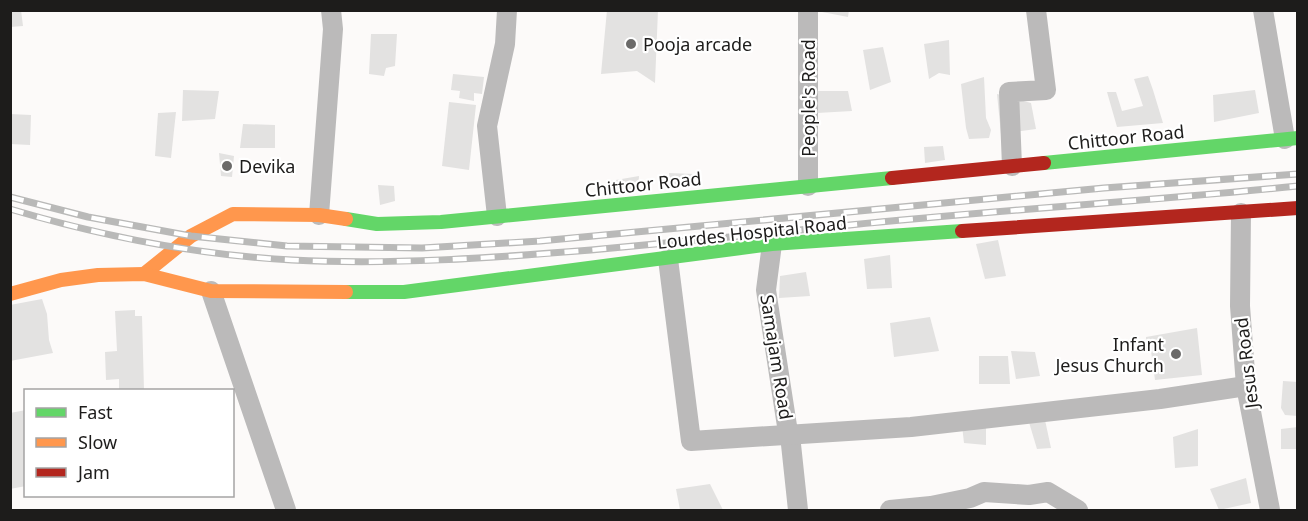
<svg xmlns="http://www.w3.org/2000/svg" width="1308" height="521" font-family="'Noto Sans',sans-serif">
<rect width="100%" height="100%" fill="#fcfaf9"/>
<g fill="#e3e2e1">
<path d="M10,10H21L23,26L10,27Z"/>
<path d="M607,10H658L655,83L637,71L601,74Z"/>
<path d="M822,10H849L848,17L822,12Z"/>
<path d="M371,34H397L395,66L386,68L384,76L369,74Z"/>
<path d="M949,40L950,75L939,73L929,79L924,44Z"/>
<path d="M883,47L891,82L870,90L863,50Z"/>
<path d="M453,74L484,77L482,94L474,93V101L459,98L460,91L451,90Z"/>
<path d="M1148,76L1153,90L1163,123L1117,127L1107,92H1116L1122,111L1143,106L1134,79Z"/>
<path d="M984,77L986,118L991,130L989,138L969,139L966,128L961,84Z"/>
<path d="M183,90L219,91L215,119L182,121Z"/>
<path d="M1255,90L1259,113L1214,122L1213,95Z"/>
<path d="M816,91H848L852,111L817,113Z"/>
<path d="M997,94L1031,103L1036,129L1001,134Z"/>
<path d="M449,102L476,105L469,170L442,166Z"/>
<path d="M176,112L171,158L155,156L158,113Z"/>
<path d="M10,114L31,115L30,145L10,144Z"/>
<path d="M243,124L275,125V148H240Z"/>
<path d="M943,146L945,160L925,163L924,147Z"/>
<path d="M219,153L234,156L232,177L221,176Z"/>
<path d="M669,173L694,174L695,186L671,188Z"/>
<path d="M639,176L638,189L608,192L610,181Z"/>
<path d="M378,185L394,186L395,201L380,205Z"/>
<path d="M998,240L1006,276L985,279L976,244Z"/>
<path d="M890,255L892,288L867,289L864,259Z"/>
<path d="M806,272L810,296L779,298L780,276Z"/>
<path d="M42,299L47,314L49,340L53,353L10,361V305Z"/>
<path d="M135,310V316H142L144,390H119V379L106,380L105,352L117,351L115,311Z"/>
<path d="M930,317L939,351L894,357L890,323Z"/>
<path d="M1197,328L1202,375L1155,380L1151,351H1146V337Z"/>
<path d="M1011,351L1035,352L1040,376L1016,379Z"/>
<path d="M979,356H1008L1010,384H979Z"/>
<path d="M1283,381L1298,382V416L1285,415L1281,408Z"/>
<path d="M1042,406L1051,448L1037,449L1025,409Z"/>
<path d="M26,410V486L10,489V413Z"/>
<path d="M986,414V445L964,443L961,417Z"/>
<path d="M1298,427V449H1281V429Z"/>
<path d="M1198,429V466L1175,468L1173,437Z"/>
<path d="M1246,478L1251,503L1219,510L1210,489Z"/>
<path d="M710,484L723,510H680L676,489Z"/>
</g>
<g fill="none" stroke-linecap="round" stroke-linejoin="round">
<g stroke="#bbbaba" stroke-width="20">
<path d="M1263,10L1285,139"/>
<path d="M1012,166L1009,92L1046,90L1036,10"/>
<path d="M808,186V10"/>
<path d="M1241,213L1240,306L1246,386L1270,510"/>
<path d="M319,215L333,29L331,10"/>
<path d="M497,216L487,126L505,44L507,10"/>
<path d="M772,244L766,290L787,426L790,435L798,510"/>
<path d="M668,259L691,441L911,427L1160,399L1246,386"/>
<path d="M211,291L286,510"/>
<path d="M890,510L931,506L970,498L984,492L1029,495L1048,492L1078,510"/>
</g>
<g stroke="#63d668" stroke-width="14">
<path d="M1044,163L1298,138"/>
<path d="M346,219L377,224L441,222L892,178"/>
<path d="M346,292H404L772,244L962,231"/>
</g>
<g stroke="#ff974d" stroke-width="14">
<path d="M144,274L191,236L233,214L319,215L346,219"/>
<path d="M10,294L61,280L98,275L144,274L211,291L346,292"/>
</g>
<g stroke="#b3261e" stroke-width="14">
<path d="M892,178L1044,163"/>
<path d="M962,231L1298,208"/>
</g>
<g stroke="#b9b9b8" stroke-width="7">
<g id="rail">
<path d="M10,197L88,217L191,236L287,246L422,248L540,241L1104,188L1298,174"/>
<path d="M10,209C101,236 197,255 292,260C391,265 491,258 591,250C677,242 764,234 850,225C999,210 1149,201 1298,186"/>
</g>
</g>
<use href="#rail" stroke="#fff" stroke-width="4.5" stroke-dasharray="14" stroke-linecap="butt"/>
</g>
<g fill="#6b6a69" stroke="#fff" stroke-width="2">
<circle cx="631" cy="44" r="6"/>
<circle cx="227" cy="166" r="6"/>
<circle cx="1176" cy="354" r="6"/>
</g>
<g text-anchor="middle" dominant-baseline="central" stroke-width="4.5" stroke-linejoin="round" paint-order="stroke">
<g font-size="18" fill="#1d1c1b" stroke="#fff" text-anchor="start">
<text x="643" y="44">Pooja arcade</text>
<text x="239" y="166">Devika</text>
<text x="1164" y="344" text-anchor="end">Infant<tspan x="1164" dy="21">Jesus Church</tspan></text>
</g>
<g font-size="18" fill="#1d1c1b" stroke="#fff">
<text transform="translate(808 98) rotate(-90)">People's Road</text>
<text transform="translate(1126 137) rotate(-6)">Chittoor Road</text>
<text transform="translate(643 184) rotate(-6)">Chittoor Road</text>
<text transform="translate(752 232) rotate(-6)">Lourdes Hospital Road</text>
<text transform="translate(777 357) rotate(81)">Samajam Road</text>
<text transform="translate(1246 363) rotate(-97)">Jesus Road</text>
</g>
</g>
<rect width="1308" height="521" fill="none" stroke="#1d1c1b" stroke-width="24"/>
<rect x="24" y="389" width="210" height="108" fill="#ffffff" stroke="#a5a4a4" stroke-width="1.5"/>
<rect x="36" y="408" width="30" height="9" fill="#63d668" stroke="#a5a4a4" stroke-width="1.5"/>
<text x="78" y="419" font-size="18" fill="#1d1c1b">Fast</text>
<rect x="36" y="438" width="30" height="9" fill="#ff974d" stroke="#a5a4a4" stroke-width="1.5"/>
<text x="78" y="449" font-size="18" fill="#1d1c1b">Slow</text>
<rect x="36" y="468" width="30" height="9" fill="#b3261e" stroke="#a5a4a4" stroke-width="1.5"/>
<text x="78" y="479" font-size="18" fill="#1d1c1b">Jam</text>
</svg>
